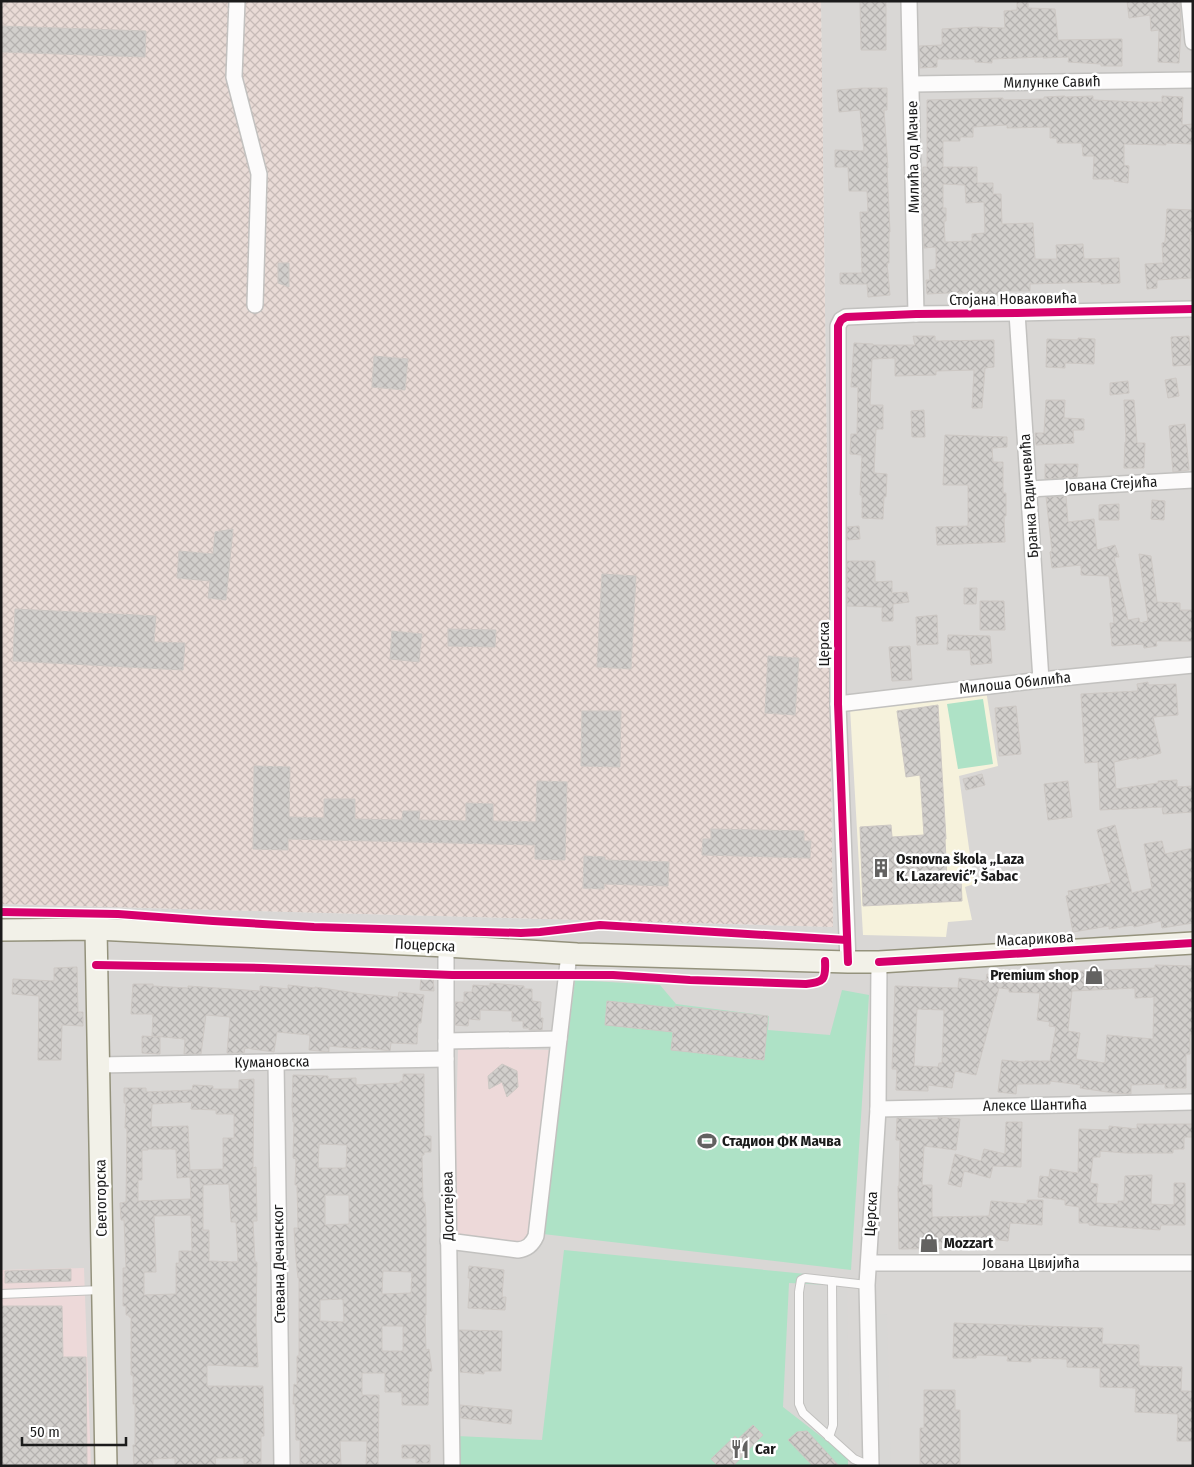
<svg xmlns="http://www.w3.org/2000/svg" width="1194" height="1467" font-family="'Fira Sans Condensed',sans-serif">
<defs>
<pattern id="military-cross-hatch" width="8" height="8" patternUnits="userSpaceOnUse" patternTransform="scale(1.25)"><rect width="8" height="8" fill="#e9dbd6"/><path d="M0 0l8 8M0 8l8-8" fill="none" stroke="#c7bbb7"/></pattern>
<pattern id="building-cross-hatch" width="8" height="8" patternUnits="userSpaceOnUse" patternTransform="scale(1.25)"><rect width="8" height="8" fill="#d2cfcc"/><path d="M0 0l8 8M0 8l8-8" fill="none" stroke="#b4b1af"/></pattern>
</defs>
<rect width="100%" height="100%" fill="#eae7e3"/>
<path fill="#d9d7d5" d="M821,1H1193V1466H1V904L833,927Z"/>
<g fill="#edd9d9">
<path d="M458,1048L550,1050L530,1236L521,1244L453,1235Z"/>
<path d="M84,1268L91,1466H1V1270Z"/>
</g>
<path fill="#f6f2dc" d="M986,690L998,766L959,776L974,884L965,887L972,920L948,922L946,937L863,935L850,708Z"/>
<path fill="url(#military-cross-hatch)" d="M1,1H821L833,927L1,904Z"/>
<g fill="#aee2c6">
<path d="M983,699L993,764L958,769L947,704Z"/>
<path d="M575,980L660,985L676,1004L769,1016L768,1030L830,1035L842,990L869,995L851,1270L543,1234Z"/>
<path d="M564,1250L846,1278L848,1466H458L457,1436L542,1440Z"/>
</g>
<g fill="#d8d7d5">
<path d="M789,1283L847,1286L850,1459L783,1407Z"/>
<path d="M887,1314L891,1466H871L867,1315Z"/>
</g>
<g fill="url(#building-cross-hatch)" stroke="#cdc8c4" fill-rule="evenodd">
<path d="M860,1H886V50H861Z"/>
<path d="M1017,1H1028V8L1055,9L1058,40L1122,39V66H1101V64L1068,62L1069,57L1043,58V57L992,59V63L975,62V59H937V67L920,68L919,46L942,45V29L976,27L1005,28L1004,11L1017,10Z"/>
<path d="M1127,1H1180L1181,29L1179,63L1158,62L1159,30L1151,31L1150,15L1129,18Z"/>
<path d="M1,26L146,31L145,57L1,52Z"/>
<path d="M863,88H887V110H884L888,168H887L890,232H889V263H887L890,295L868,297L867,284H840V273H862L860,212H868L867,191H849L848,167H835V150L864,151L860,110L839,112L837,90Z"/>
<path d="M1065,96V97L1093,96V100L1139,102H1162V96L1183,97L1182,125L1193,124V144L1166,143V145L1124,144V165L1129,166L1128,183L1114,181L1115,179H1093L1094,156H1083L1082,143H1057V138H1050V127L1007,128V125L973,127V137H960V141H943V167H977V183H993V194H1001L1002,224L1033,223L1035,259H1057L1056,245L1083,244L1084,259L1119,258L1120,283L1101,284V282L1030,284V291H1005V295H985V293H948L927,294L926,280H930L929,270L936,269V247L924,248L922,181L923,167H927V100L1003,98V100L1044,99V97ZM943,184L965,185L966,203L984,202L985,233L972,234V241L945,242L944,221H946V208H943Z"/>
<path d="M1167,209L1193,210V234L1190,235L1191,278L1157,280V288L1147,289L1145,264L1163,263L1162,243L1165,242Z"/>
<path d="M278,263H289V287L278,283Z"/>
<path d="M913,336H935V341L994,340V367L985,368L982,408H972L974,370L936,371V375L895,376V358L872,359L870,405H883V429H876L874,473L887,474L886,497L884,496L883,519L862,518V495H860L862,455L850,454L851,434H857L858,387H851L854,343L873,344V345H915Z"/>
<path d="M1189,336L1191,365L1173,366L1171,337Z"/>
<path d="M1078,338L1095,339L1094,364L1065,363V368L1046,367L1047,339L1078,340Z"/>
<path d="M374,356L408,359L405,390L372,387Z"/>
<path d="M1176,378L1179,396L1168,398L1165,380Z"/>
<path d="M1128,381L1129,393L1110,395V383Z"/>
<path d="M1046,400H1065L1064,418L1084,419V430H1073L1074,443L1036,445L1035,433H1044Z"/>
<path d="M1124,400H1134L1137,443H1145L1144,468H1124L1125,442H1126Z"/>
<path d="M924,410L925,437H912L911,411Z"/>
<path d="M1185,424L1189,470L1173,472L1169,426Z"/>
<path d="M945,435L1007,437V447L992,448L993,462H1003V493H1006V516H1004L1005,542L937,545L936,527L968,526V485H943Z"/>
<path d="M1045,464H1078L1077,477L1045,479Z"/>
<path d="M1066,496L1068,522L1094,519L1097,550L1115,545L1119,557H1114L1128,620L1139,618L1140,623L1148,621L1139,554L1151,556L1157,602L1180,603V610H1193V641H1156L1157,646L1144,648L1143,644L1112,646L1110,623H1114L1109,576L1081,575V565L1052,568L1050,552L1052,551L1046,497Z"/>
<path d="M1152,500L1165,501L1164,520L1151,519Z"/>
<path d="M1119,504V520H1099V505Z"/>
<path d="M859,526L860,539L847,540V527Z"/>
<path d="M233,529L226,600L208,598L210,581L177,578L179,551L213,554L215,532Z"/>
<path d="M847,561H875V582L892,581V593L907,592L909,602L893,604V621H882V607L847,606Z"/>
<path d="M602,574L636,576L631,669L597,667Z"/>
<path d="M964,588H977L976,604H964Z"/>
<path d="M980,601H1004L1005,630H980Z"/>
<path d="M15,609L156,616L154,642L185,643L183,670L13,661Z"/>
<path d="M937,615L938,644L917,645L916,617Z"/>
<path d="M448,629L496,630L495,647L448,646Z"/>
<path d="M392,631L422,634L419,662L390,659Z"/>
<path d="M948,635L990,636L992,663L971,665L970,650H947Z"/>
<path d="M910,646L912,680L892,681L889,647Z"/>
<path d="M768,656L799,658L795,715L765,713Z"/>
<path d="M1148,682V685L1176,684L1178,715L1153,717L1161,753L1137,759V757L1114,762L1116,789L1158,783V781L1177,780V787L1193,786V812L1163,814L1162,807L1100,810L1098,762L1085,763L1081,694L1138,691L1137,684Z"/>
<path d="M938,705L946,839H945L947,879L961,878L962,901L863,906L860,827L891,825L892,837L924,835L920,775L906,777L897,711Z"/>
<path d="M1016,706L1021,754L999,756L995,708Z"/>
<path d="M582,711H621L620,767L581,766Z"/>
<path d="M254,766L290,767L289,817L324,818V799H355V819L402,820L403,811H420L419,820L466,821V803L493,804V821L536,822L537,781L567,782L565,860L535,859V845L288,839V850L253,849Z"/>
<path d="M982,774L985,785L966,790L963,779Z"/>
<path d="M1068,781L1072,817L1048,820L1044,784Z"/>
<path d="M1115,825L1132,893L1152,888L1144,844L1162,841L1165,854L1193,848V923L1162,928L1161,921L1134,927L1133,925L1109,929V926L1073,932L1066,896L1069,895L1068,891L1111,883L1097,830Z"/>
<path d="M711,829L804,831V841H811L810,858L702,855L703,839H711Z"/>
<path d="M584,856L605,857V860L669,862L668,886L604,884V889L583,888Z"/>
<path d="M1155,965L1193,966V1027L1192,1034H1190V1054H1186V1088H1165V1084L1131,1085V1094L1114,1093L1080,1088L1081,1085L1050,1081V1084H1017L1016,1094L998,1092L1002,1060L1025,1062V1061H1050L1056,1027L1049,1026L1050,1022L1037,1020L1040,993L1009,992V989L999,988L976,1075L955,1071L952,1088L928,1085V1091L896,1090L897,1069H892L895,986L958,988L959,978L986,981L987,974L999,977L1000,973L1030,974L1031,973L1056,975L1057,973L1085,971L1155,968ZM1135,988V998L1154,997L1153,1039L1107,1035L1105,1063L1076,1059L1080,1033L1068,1031L1072,991ZM917,1009L944,1010L942,1063H939L938,1067L914,1066Z"/>
<path d="M77,967L78,1012H83V1026L62,1025L61,1060H38L39,996L12,994L13,979L54,981V968Z"/>
<path d="M421,975L433,976L434,991L420,990Z"/>
<path d="M490,983L524,986V989H532V1001L541,1002L540,1018H543L542,1030H529V1028H523V1021H512V1011L480,1010V1020L469,1019L468,1026L455,1025V1002H464V992H472L473,985L490,986Z"/>
<path d="M133,984H153V986L188,988V986L260,991V986L288,989V985L315,988V987L362,994L398,997L399,992L424,995L421,1023H418L417,1044L391,1043L390,1051L361,1047V1049L329,1046V1052L309,1050L310,1035L277,1032L274,1052L245,1048L244,1053H227L230,1017L206,1015L201,1054H184L185,1039L152,1036L153,1014H131Z"/>
<path d="M607,1001L675,1008V1006L768,1016L764,1060L671,1050L673,1032L605,1025Z"/>
<path d="M142,1036L160,1037V1054L142,1053Z"/>
<path d="M502,1064L517,1071L518,1087L507,1097L502,1082L489,1089L488,1076Z"/>
<path d="M403,1074H424V1136H431V1152H424V1155H422L423,1202H425L426,1222V1315H425L426,1350L429,1349L432,1371L429,1372L428,1405H402V1392H385V1373H362V1395H379L378,1466H366L367,1441H340L341,1466L300,1464V1440H296L295,1404H293L294,1384L297,1385V1356H299V1278H298L296,1259L294,1228H298L297,1185H295L296,1159L293,1158L294,1122H293L292,1106L293,1075L328,1076V1079L356,1078V1085L400,1083V1081H403ZM319,1144L347,1145L346,1168H318ZM325,1195H349V1224L325,1225ZM383,1271L412,1272L411,1293L382,1294ZM343,1299L344,1322L320,1321V1300ZM382,1326H403V1351H382Z"/>
<path d="M254,1079L253,1168L256,1167L257,1221H253L255,1262H257L256,1325L258,1367L207,1365V1386H263L264,1436H261V1464H244V1458H215L216,1466H175V1458L153,1459V1466H134L133,1445H135V1404H133V1375H131V1317H129V1315H126V1306H123V1268H126L124,1220H121L120,1203L126,1202L127,1128H125L126,1103H124V1088H146V1092L192,1090L193,1085L213,1086V1089H239V1080ZM192,1102L191,1109L216,1110V1114H234V1138H223V1169L190,1170V1171L188,1126L151,1127L152,1104ZM148,1149H176L177,1178L190,1177L191,1199L138,1201V1180H142V1150H148ZM229,1184L231,1222H236L238,1262L209,1261V1230H203V1185ZM191,1215L192,1251H179V1263H176V1294L144,1295V1272H156L154,1216Z"/>
<path d="M938,1117L960,1119L956,1150L924,1146L922,1185H932V1217L989,1216L991,1201L1027,1204V1200H1043L1042,1225L1010,1223L1008,1241L971,1237V1248L899,1249L898,1186H899L900,1140H896L897,1118L938,1120Z"/>
<path d="M1006,1122H1022L1021,1167L993,1166L990,1178L964,1171L961,1187L948,1184L955,1154L981,1161L984,1149L1005,1154Z"/>
<path d="M1137,1124H1193V1137H1184V1149H1173V1153H1126L1100,1151V1157H1093L1090,1183L1098,1184L1096,1203L1118,1204V1201H1124L1125,1176L1152,1175L1151,1204L1174,1205V1183H1185V1225H1161L1160,1230L1089,1225V1223H1079V1207L1065,1205V1200L1038,1197L1040,1176L1049,1177L1050,1169L1078,1173L1079,1129L1109,1130V1126L1137,1129Z"/>
<path d="M469,1266L504,1270L502,1297H506L505,1310L468,1308L470,1278H468Z"/>
<path d="M71,1269V1281L5,1283V1271Z"/>
<path d="M1,1306H62L63,1357H86L87,1466H1Z"/>
<path d="M954,1323L1103,1328L1102,1344L1139,1345V1366L1182,1367L1181,1391H1193V1441H1177L1178,1414L1135,1412L1136,1388L1100,1387V1368L1067,1367V1359L1031,1358V1362L1007,1361L1008,1356L977,1355L976,1358H953Z"/>
<path d="M459,1330L502,1331L501,1371H484V1374L460,1372Z"/>
<path d="M924,1390H955V1410H960V1466H920V1428H924Z"/>
<path d="M460,1405L512,1410L511,1424L461,1418Z"/>
<path d="M753,1425L763,1435L733,1466H718L711,1459L735,1436L738,1439Z"/>
<path d="M807,1431L839,1466H813L788,1440L797,1432Z"/>
<path d="M402,1445H430V1463H416V1458H402Z"/>
</g>
<g fill="none" stroke-linecap="round" stroke-linejoin="round">
<g stroke="#c2c1bf" stroke-width="10">
<g id="lane">
<path d="M867,1285L805,1278L801,1280L799,1292V1404L803,1413L854,1459L870,1466"/>
<path d="M1,1294L101,1290"/>
<path d="M829,1437L833,1425L832,1281"/>
</g>
</g>
<g stroke="#c2c1bf" stroke-width="18">
<g id="street">
<path d="M237,1L234,77L259,174L255,305"/>
<path d="M909,1L916,314"/>
<path d="M1189,1L1193,42"/>
<path d="M912,84L1193,80"/>
<path d="M1017,313L1041,680"/>
<path d="M1029,489L1193,480"/>
<path d="M838,704L1041,680L1193,665"/>
<path d="M446,946V1059L452,1466"/>
<path d="M848,962L838,704V326L841,320L846,317L916,314L1017,313L1193,309"/>
<path d="M446,1041L559,1039"/>
<path d="M276,1062L282,1466"/>
<path d="M98,1065L446,1059"/>
<path d="M878,1109L1193,1102"/>
<path d="M448,1241L518,1250C527,1249 532,1245 536,1236L569,954"/>
<path d="M869,1263H1193"/>
<path d="M871,1466L867,1285L878,1109L879,962"/>
</g>
</g>
<g stroke="#94927c" stroke-width="24">
<g id="secondary">
<path d="M96,929L106,1466"/>
<path d="M1,930L96,929L446,946L577,954L848,962H879L1193,943"/>
</g>
</g>
<use href="#lane" stroke="#fcfbfb" stroke-width="8"/>
<use href="#street" stroke="#fcfbfb" stroke-width="15"/>
<use href="#secondary" stroke="#f2f1e8" stroke-width="21"/>
<g stroke="#fff" stroke-width="11">
<g id="cycleway">
<path d="M1,912L118,914L213,921L314,927L521,933L540,932L600,925L847,940"/>
<path d="M848,962L838,704V326L841,320L846,317L916,314L1017,313L1193,309"/>
<path d="M879,962L1193,943"/>
<path d="M96,965L263,968L452,975H613L690,980L806,984C824,982 826,980 825,961"/>
</g>
</g>
<use href="#cycleway" stroke="#d6006c" stroke-width="8"/>
</g>
<defs>
<g id="building-bare" transform="scale(1.5)"><path d="M-4-6H4V6H1V3H-1V6H-4ZM-2.5-4.3h1.7v1.8h-1.7ZM.8-4.3h1.7v1.8H.8ZM-2.5-1h1.7V.8h-1.7ZM.8-1h1.7V.8H.8Z" fill="#636261" stroke="#fff" stroke-width="2.5" paint-order="stroke"/></g>
<g id="shop-bare" transform="scale(1.5)"><path d="M-5-2.5h2.3a2.7 3.5 0 0 1 5.4 0H5L5.5 6h-11ZM-1.5-2.5h3a1.5 2.3 0 0 0-3 0Z" fill="#636261" stroke="#fff" stroke-width="2.5" paint-order="stroke"/></g>
<g id="stadium-bare" transform="scale(1.5)"><path d="M0-5a6.5 5 0 1 0 0 10a6.5 5 0 1 0 0-10ZM-3.5-1.8h7v3.6h-7Z" fill="#636261" stroke="#fff" stroke-width="2.5" paint-order="stroke"/></g>
<g id="restaurant-bare" transform="scale(1.5)"><path d="M-5-6h1v4h1v-4h1v4h1v-4h1v5L-1.5 .5V6h-2V.5L-5-1ZM5-6V6H3V1.5H1.5Q1.5-4 5-6Z" fill="#636261" stroke="#fff" stroke-width="2.5" paint-order="stroke"/></g>
</defs>
<g fill-rule="evenodd">
<use href="#building-bare" x="881" y="868"/>
<use href="#shop-bare" x="1094" y="975"/>
<use href="#stadium-bare" x="707" y="1141"/>
<use href="#shop-bare" x="929" y="1243"/>
<use href="#restaurant-bare" x="740" y="1449"/>
</g>
<g text-anchor="middle" dominant-baseline="central" stroke-width="5" stroke-linejoin="round" paint-order="stroke">
<g font-size="15" fill="#1b1b1b" stroke="#fff">
<text transform="translate(1052 82) rotate(-1)">Милунке Савић</text>
<text transform="translate(913 157) rotate(-91)">Милића од Мачве</text>
<text transform="translate(1013 299) rotate(-1)">Стојана Новаковића</text>
<text transform="translate(1111 484) rotate(-3)">Јована Стејића</text>
<text transform="translate(1029 496) rotate(-94)">Бранка Радичевића</text>
<text transform="translate(824 644) rotate(-90)">Церска</text>
<text transform="translate(1015 683) rotate(-6)">Милоша Обилића</text>
<text transform="translate(1035 939) rotate(-3)">Масарикова</text>
<text transform="translate(425 945) rotate(3)">Поцерска</text>
<text transform="translate(272 1062) rotate(-1)">Кумановска</text>
<text transform="translate(1035 1105) rotate(-1)">Алексе Шантића</text>
<text transform="translate(101 1198) rotate(-91)">Светогорска</text>
<text transform="translate(448 1206) rotate(-91)">Доситејева</text>
<text transform="translate(871 1214) rotate(-87)">Церска</text>
<text x="1031" y="1263">Јована Цвијића</text>
<text transform="translate(279 1264) rotate(-91)">Стевана Дечанског</text>
</g>
<g font-size="15" font-weight="bold" fill="#1b1b1b" stroke="#fff" text-anchor="start">
<text x="896" y="859">Osnovna škola „Laza<tspan x="896" dy="17">K. Lazarević”, Šabac</tspan></text>
<text x="1079" y="975" text-anchor="end">Premium shop</text>
<text x="722" y="1141">Стадион ФК Мачва</text>
<text x="944" y="1243">Mozzart</text>
<text x="755" y="1449">Car</text>
</g>
</g>
<rect width="1194" height="1467" fill="none" stroke="#1b1b1b" stroke-width="5"/>
<path d="M22 1437v8h104v-8" fill="none" stroke="#1b1b1b" stroke-width="2.5"/>
<text x="30" y="1437" font-size="15" fill="#1b1b1b" stroke="#ffffff" stroke-width="4" paint-order="stroke">50 m</text>
</svg>
